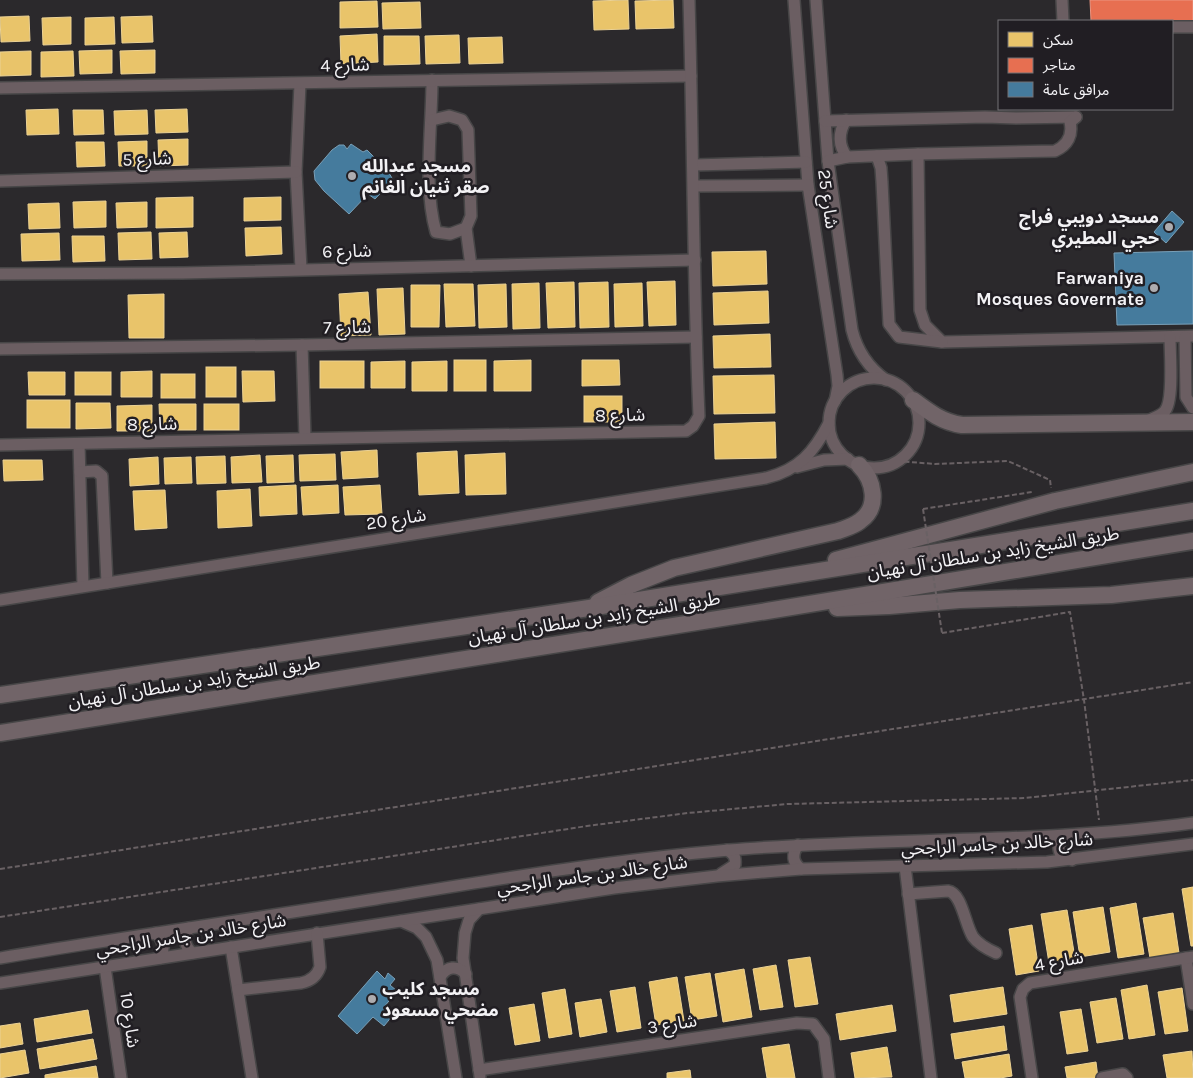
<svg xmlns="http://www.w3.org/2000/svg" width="1193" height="1078" font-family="Karla,'Noto Sans Arabic',sans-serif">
<rect width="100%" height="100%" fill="#2b292c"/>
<g fill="#e9c46a" stroke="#ecd294">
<path d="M628,0L629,29L594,30L593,1Z"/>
<path d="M673,0L674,28L636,29L635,1Z"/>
<path d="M377,1L378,27L340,28V2Z"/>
<path d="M420,2L421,28L383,29L382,3Z"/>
<path d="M29,16L30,41L1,42L0,17Z"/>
<path d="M152,16L153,42L122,43L121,17Z"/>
<path d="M71,17V44L43,45L42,18Z"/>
<path d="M114,17L115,44L85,45V18Z"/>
<path d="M377,34L378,62L341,64L340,36Z"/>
<path d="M459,35L460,63L426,64L425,36Z"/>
<path d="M384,36H419L420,64L384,65Z"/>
<path d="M502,37L503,63L469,64L468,38Z"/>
<path d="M112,50V73L80,74L79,51Z"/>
<path d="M155,50V73L121,74L120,51Z"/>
<path d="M31,51V75L0,76V52Z"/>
<path d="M73,51L74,76L41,77V52Z"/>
<path d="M58,109L59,134L27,135L26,110Z"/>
<path d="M187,109L188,132L156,133L155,110Z"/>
<path d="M73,110H103L104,134L74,135Z"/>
<path d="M147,110L148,134L115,135L114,111Z"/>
<path d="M188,139V165L159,166L158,140Z"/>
<path d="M147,141V166H119L118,142Z"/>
<path d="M76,142H104L105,166L77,167Z"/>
<path d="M193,197V227L156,228V198Z"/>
<path d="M281,197V220L244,221V198Z"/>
<path d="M106,201V227L74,228L73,202Z"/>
<path d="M147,202V227L117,228L116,203Z"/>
<path d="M59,203L60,228L29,229L28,204Z"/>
<path d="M281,227L282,254L246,256L245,228Z"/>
<path d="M151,232L152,259L119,260L118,233Z"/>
<path d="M187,232L188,257L160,258L159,233Z"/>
<path d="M59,233L60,260L22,261L21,234Z"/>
<path d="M72,236H104L105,261L73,262Z"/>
<path d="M766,251L767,284L713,286L712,252Z"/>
<path d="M675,281L676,325L649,326L647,282Z"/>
<path d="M574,282L575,327L548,328L546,283Z"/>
<path d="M608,282L609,327L580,328L579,283Z"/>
<path d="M539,283L540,328L513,329L512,284Z"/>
<path d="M642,283L643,326L615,327L614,284Z"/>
<path d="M444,284H473L475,326L446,327Z"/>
<path d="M506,284L507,327L479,328L478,285Z"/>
<path d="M411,285H440L439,327H411Z"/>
<path d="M403,288L405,334L379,335L377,289Z"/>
<path d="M768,291L769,323L714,325L713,293Z"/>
<path d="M368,292L371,335L341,336L339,294Z"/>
<path d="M164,294V338H129L128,295Z"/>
<path d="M770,334L771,367L714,368L713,336Z"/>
<rect x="454" y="360" width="32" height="31"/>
<path d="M531,360V391H494V361Z"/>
<path d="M582,360H619L620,385L582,386Z"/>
<rect x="320" y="361" width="44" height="27"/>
<path d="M405,361V388H371V362Z"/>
<path d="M447,361V391H412V362Z"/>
<rect x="206" y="367" width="30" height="30"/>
<path d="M152,371V397H121V372Z"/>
<path d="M242,371H274L275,401L243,402Z"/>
<path d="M28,372H65V395H29Z"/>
<rect x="75" y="372" width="36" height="23"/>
<rect x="161" y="374" width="34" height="24"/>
<path d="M774,375L775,413L714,414L713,376Z"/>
<rect x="584" y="396" width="38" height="26"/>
<rect x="27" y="400" width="43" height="28"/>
<path d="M76,403H110L111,428L76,429Z"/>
<path d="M159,404H196V430H160Z"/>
<rect x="204" y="404" width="35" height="26"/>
<path d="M152,405V431H117V406Z"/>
<path d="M775,422L776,458L715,459L714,424Z"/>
<path d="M377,450L378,477L343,479L341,452Z"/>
<path d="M457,451L459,493L419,495L417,453Z"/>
<path d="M505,453L506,494L466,495L465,455Z"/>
<path d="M335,454L336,480L300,481L299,455Z"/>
<path d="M260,455L262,482L232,483L231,457Z"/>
<path d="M293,455L294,482L267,483L266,456Z"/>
<path d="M225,456L226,483L197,484L196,457Z"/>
<path d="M158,457L159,484L130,486L129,459Z"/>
<path d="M191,457L192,483L165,484L164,458Z"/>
<path d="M3,460H42L43,480L4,481Z"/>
<path d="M296,485L297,514L260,516L259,487Z"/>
<path d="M338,485L339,513L303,515L301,487Z"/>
<path d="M380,485L382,514L345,515L343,487Z"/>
<path d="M250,489L252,526L218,528L217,491Z"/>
<path d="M165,490L167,528L135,530L133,491Z"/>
<path d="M1193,887V946H1191L1182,889Z"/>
<path d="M1136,903L1144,954L1118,958L1110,908Z"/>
<path d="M1103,907L1110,952L1080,957L1073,912Z"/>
<path d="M1067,910L1075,958L1049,963L1041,914Z"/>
<path d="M1173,913L1179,953L1150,958L1143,918Z"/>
<path d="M1032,925L1039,971L1016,975L1009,929Z"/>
<path d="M810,957L818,1004L795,1007L788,960Z"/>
<path d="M776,965L783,1007L760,1010L753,969Z"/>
<path d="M744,969L752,1017L723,1022L715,974Z"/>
<path d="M710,973L717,1016L692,1020L685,977Z"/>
<path d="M677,977L684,1021L656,1025L649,982Z"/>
<path d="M1147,985L1155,1035L1129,1039L1121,990Z"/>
<path d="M635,987L641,1028L617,1032L610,991Z"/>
<path d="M1003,987L1007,1014L954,1022L950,995Z"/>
<path d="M1182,988L1188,1031L1165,1034L1158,992Z"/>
<path d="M565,989L572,1034L549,1038L542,993Z"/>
<path d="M1116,998L1123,1039L1097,1043L1090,1002Z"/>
<path d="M601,999L607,1032L580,1037L575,1003Z"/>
<path d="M534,1004L540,1041L515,1045L509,1008Z"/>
<path d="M892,1005L896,1031L840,1040L836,1014Z"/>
<path d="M1081,1009L1088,1051L1067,1054L1060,1012Z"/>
<path d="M88,1010L92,1033L37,1042L34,1019Z"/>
<path d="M20,1023L23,1044L0,1048V1026Z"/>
<path d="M1004,1026L1007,1050L955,1059L951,1034Z"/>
<path d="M93,1039L97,1059L40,1069L37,1049Z"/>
<path d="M789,1044L795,1078H767L762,1048Z"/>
<path d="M887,1047L892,1077L855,1078L851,1053Z"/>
<path d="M25,1050L29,1073L0,1078V1054Z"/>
<path d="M1192,1051L1193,1078H1167L1163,1055Z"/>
<path d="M1009,1054L1012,1076L1000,1078H965L962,1062Z"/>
<path d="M1096,1062L1098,1078H1067L1065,1067Z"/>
<path d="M96,1066L98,1078H45V1075Z"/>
<path d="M690,1070L691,1078H667V1073Z"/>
</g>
<path fill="#e76f51" stroke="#eb9682" d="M1090,0H1193V23L1172,24V21H1091Z"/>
<g fill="#457b9d" stroke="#799fb7">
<path d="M351,144L363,152L367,150L388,171L393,180L375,199L368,194L349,214L324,191L315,180L314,171L332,150L339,145H344L347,149Z"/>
<path d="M1172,211L1184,222L1166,243L1154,232Z"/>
<path d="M1193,251V324L1117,325L1114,253Z"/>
<path d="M377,971L385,979L388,973L395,979L390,985L397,991L384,1007L393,1015L384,1026L373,1017L357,1034L338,1016Z"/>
</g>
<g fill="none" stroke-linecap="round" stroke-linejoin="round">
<g stroke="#474647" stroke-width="14">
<g id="minor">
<path d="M794,0L808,185L837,375L838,386L835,401"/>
<path d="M816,0L828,161L852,330C857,350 869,368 886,380"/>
<path d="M1062,0L1063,21"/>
<path d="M1172,27H1193"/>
<path d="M432,80C432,127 423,187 436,232L450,234L466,228"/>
<path d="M300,84L296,172L301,269"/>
<path d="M0,88C230,85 461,79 691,76"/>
<path d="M432,120L449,116L462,120L468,130L471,216L466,228L471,266"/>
<path d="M846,120C838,133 838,145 847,157"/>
<path d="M825,121L985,117L1016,118L1076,117"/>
<path d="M918,154L920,310L925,325L942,342L1193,336"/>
<path d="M877,156L881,168L882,182L889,324L899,337L942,342"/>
<path d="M828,161L847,157L918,154L1055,151C1068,145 1073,135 1070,122L1076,117"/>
<path d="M694,165L806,162"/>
<path d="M0,181L296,172"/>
<path d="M694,186L808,185"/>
<path d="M0,274L183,273L695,260"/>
<path d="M1185,337L1186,397L1193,408"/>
<path d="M302,345L305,438"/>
<path d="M0,349L302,345L696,337"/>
<circle cx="874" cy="423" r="45"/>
<path d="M1147,421C1153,418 1161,416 1165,411C1174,400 1170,353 1170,337"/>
<path d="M79,444L83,586"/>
<path d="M0,445L686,431L693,426L699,416C693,278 693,139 689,0"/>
<path d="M797,467L824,460L848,459"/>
<path d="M80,472L96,471L102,476L107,583"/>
<path d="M0,600L766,478C799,470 814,452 829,423"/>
<path d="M1066,836C1060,841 1057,845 1060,853L1072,860"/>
<path d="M798,845C792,854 792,862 801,869"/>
<path d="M905,866L931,1078"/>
<path d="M721,874L735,865C736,857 734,854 727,850"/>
<path d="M908,894L948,891C962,893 965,925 973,937C979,945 987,949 996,953"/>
<path d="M479,909L469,920L465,933L463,958L480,1076"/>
<path d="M401,921L417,928L426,937L437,960L456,1078"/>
<path d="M189,928C183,938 184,945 192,953"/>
<path d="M156,933C164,941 165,949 160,958"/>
<path d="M231,947L252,1078"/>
<path d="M0,958C125,937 251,919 376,899C493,880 611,860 729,850C883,837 1039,844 1193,823"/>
<path d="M1186,958L1193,1004"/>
<path d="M105,967L121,1078"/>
<path d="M440,977C447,966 457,965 466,974"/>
<path d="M0,983L614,888L717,876L801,869L1047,862L1193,844"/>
<path d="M238,990L301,983C311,981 317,976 320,967L317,933"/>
<path d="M479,1070L797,1023L813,1024L824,1039L829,1078"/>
<path d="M1032,1078L1020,997L1023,989L1030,983L1193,957"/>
<path d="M1102,1078L1123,1074L1127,1078"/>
</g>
</g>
<g stroke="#474647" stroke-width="19">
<g id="highway">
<path d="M913,400C929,412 942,422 962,425L1193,422"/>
<path d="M836,560L1055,501L1193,472"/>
<path d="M598,602L631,585L674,568L838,531C846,528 854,526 860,521C880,507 874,480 859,465"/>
<path d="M837,608L889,606L960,600L1111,595L1193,586"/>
<path d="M0,695L589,608L1193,511"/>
<path d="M0,733L767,611L1193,541"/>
</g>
</g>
<g stroke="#696164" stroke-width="2" stroke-dasharray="5 2.5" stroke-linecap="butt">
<path d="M897,461L935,464L1008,461L1050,480L1051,488"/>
<path d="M923,509L1032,492"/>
<path d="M942,633L1070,612L1084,700L1099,820"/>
<path d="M0,869L1193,682"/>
<path d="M0,917L587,826L688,813L788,804L1025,798L1193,780"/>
</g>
<use href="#minor" stroke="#6b5e62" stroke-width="11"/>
<use href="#highway" stroke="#716468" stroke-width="16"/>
<path stroke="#696164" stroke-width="2" stroke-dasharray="5 2.5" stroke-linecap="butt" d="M923,509L942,633"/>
</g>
<g fill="#adacaf" stroke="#211e23" stroke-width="2">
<circle cx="352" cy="176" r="5"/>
<circle cx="1169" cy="227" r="5"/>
<circle cx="1154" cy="288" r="5"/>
<circle cx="372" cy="999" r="5"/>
</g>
<g text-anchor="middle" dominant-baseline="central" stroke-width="5" stroke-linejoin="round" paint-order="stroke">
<g font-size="18" fill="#f3f2f5" stroke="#211e23">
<text transform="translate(345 65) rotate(-2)">شارع 4</text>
<text transform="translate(147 159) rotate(-2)">شارع 5</text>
<text transform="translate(828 199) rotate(82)">شارع 25</text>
<text transform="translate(347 251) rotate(-1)">شارع 6</text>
<text transform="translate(347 327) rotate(-1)">شارع 7</text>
<text transform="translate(620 415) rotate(-1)">شارع 8</text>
<text transform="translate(152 424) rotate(-1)">شارع 8</text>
<text transform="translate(396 519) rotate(-9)">شارع 20</text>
<text transform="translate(993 553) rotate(-9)">طريق الشيخ زايد بن سلطان آل نهيان</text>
<text transform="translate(594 618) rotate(-9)">طريق الشيخ زايد بن سلطان آل نهيان</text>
<text transform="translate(194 682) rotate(-9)">طريق الشيخ زايد بن سلطان آل نهيان</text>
<text transform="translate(997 844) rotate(-3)">شارع خالد بن جاسر الراجحي</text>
<text transform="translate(592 875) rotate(-8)">شارع خالد بن جاسر الراجحي</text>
<text transform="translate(191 935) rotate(-9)">شارع خالد بن جاسر الراجحي</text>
<text transform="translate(1059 961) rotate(-10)">شارع 4</text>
<text transform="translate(130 1020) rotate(82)">شارع 10</text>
<text transform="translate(672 1024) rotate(-9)">شارع 3</text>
</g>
<g font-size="18" font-weight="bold" fill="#f3f2f5" stroke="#211e23" text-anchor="start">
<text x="362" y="166">مسجد عبدالله<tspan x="362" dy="21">صقر ثنيان الغانم</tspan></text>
<text x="1159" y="217" text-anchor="end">مسجد دويبي فراج<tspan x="1159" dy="21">حجي المطيري</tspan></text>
<text x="1144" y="278" text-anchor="end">Farwaniya<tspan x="1144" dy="21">Mosques Governate</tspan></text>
<text x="382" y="989">مسجد كليب<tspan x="382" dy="21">مضحي مسعود</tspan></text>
</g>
</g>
<rect x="998" y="20" width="175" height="90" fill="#211e23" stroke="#757377"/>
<rect x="1008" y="32" width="25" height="15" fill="#e9c46a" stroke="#757377"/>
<text x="1043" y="45" font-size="15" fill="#f3f2f5">سكن</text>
<rect x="1008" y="58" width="25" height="15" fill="#e76f51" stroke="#757377"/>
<text x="1043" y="70" font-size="15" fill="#f3f2f5">متاجر</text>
<rect x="1008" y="82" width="25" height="15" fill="#457b9d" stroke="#757377"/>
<text x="1043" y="95" font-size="15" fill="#f3f2f5">مرافق عامة</text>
</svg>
